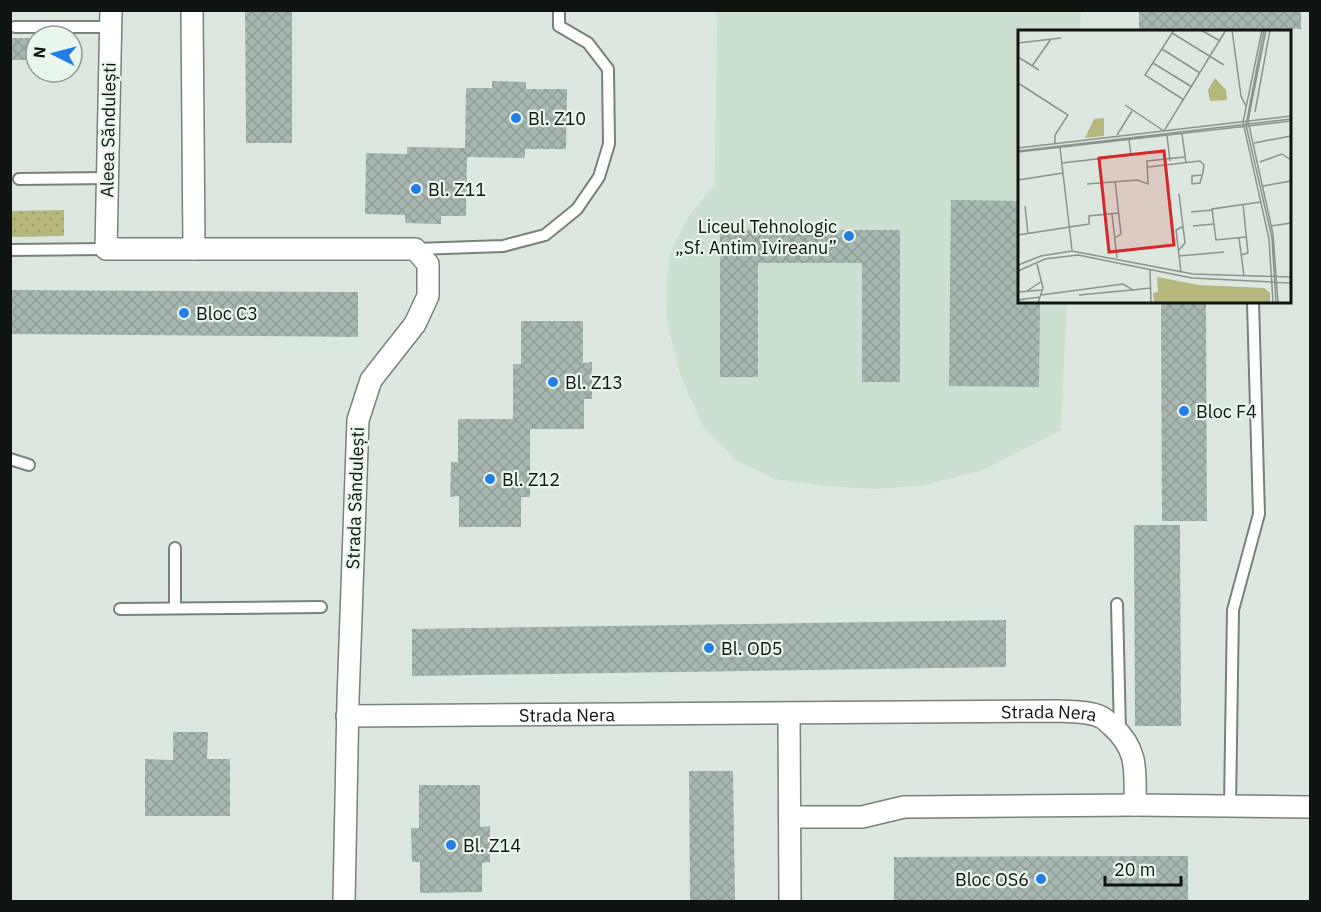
<svg xmlns="http://www.w3.org/2000/svg" width="1321" height="912" font-family="'IBM Plex Sans',sans-serif">
<defs>
<pattern id="grass-dots" width="8" height="8" patternUnits="userSpaceOnUse" patternTransform="scale(1.5)"><rect width="8" height="8" fill="#b5b77d"/><path d="M2 2h.1M6 6h.1" fill="none" stroke="#9a9c6b" stroke-width="1.8" stroke-linecap="round"/></pattern>
<pattern id="building-cross-hatch" width="8" height="8" patternUnits="userSpaceOnUse" patternTransform="scale(1.5)"><rect width="8" height="8" fill="#a8b7b1"/><path d="M0 0l8 8M0 8l8-8" fill="none" stroke="#8f9c97"/></pattern>
</defs>
<rect width="100%" height="100%" fill="#dce8df"/>
<path fill="#ccdfd0" d="M717,11H1081L1080,31L1020,32V302H1067L1061,430L983,470L925,485L877,489L827,486L775,479L735,460L702,425L680,374L666,318L667,284L670,253L687,219L715,184Z"/>
<path fill="url(#grass-dots)" d="M64,210V236L11,237V211Z"/>
<g fill="url(#building-cross-hatch)">
<path d="M245,10H292V143H246Z"/>
<path d="M1139,10H1301V29L1139,32Z"/>
<rect x="10" y="38" width="26" height="22"/>
<path d="M492,81L526,82V89H567L566,149H525V158L467,157L466,216H441V224L405,223V215L365,214L366,153L407,154V147L465,148L466,88H492Z"/>
<path d="M951,200L1020,201V302H1040L1039,387L949,386Z"/>
<path d="M720,230H900V382H862V263H758V377H720Z"/>
<path d="M10,290L358,292V337L10,334Z"/>
<path d="M1161,302H1206L1207,521H1162Z"/>
<path d="M521,321H583V363L592,362V399H584V429H530V497H521V527H459V496L450,497L451,462H458V419H513V364H521Z"/>
<path d="M1134,525H1180L1181,726H1135Z"/>
<path d="M1006,620V667L412,676V629Z"/>
<path d="M173,732H208L207,759H230V816H145V759L173,760Z"/>
<path d="M689,771H733L735,902H690Z"/>
<path d="M419,785H480V827L490,826V862L482,863V892L420,893V862H412L411,828H419Z"/>
<path d="M1188,856V902H894V857Z"/>
</g>
<g fill="none" stroke-linecap="round" stroke-linejoin="round">
<g stroke="#778279" stroke-width="14">
<g id="service">
<path d="M15,27H110"/>
<path d="M19,179L108,178"/>
<path d="M416,249L503,246L545,235L577,209L599,177L609,144L608,69L588,43L559,26V10"/>
<path d="M10,250L106,249"/>
<path d="M10,459L29,465"/>
<path d="M1117,604L1120,733"/>
<path d="M175,608V548"/>
<path d="M120,609L321,607"/>
<path d="M1230,806L1233,610L1259,514L1253,302"/>
</g>
</g>
<g stroke="#778279" stroke-width="24">
<g id="minor">
<path d="M111,10L106,249H415L428,264V296L415,324L371,380L358,420L348,700L344,902"/>
<path d="M192,10L194,249"/>
<path d="M789,713L790,902"/>
<path id="s1" d="M347,716L1059,711C1072,712 1089,711 1101,717C1105,719 1109,723 1112,726C1139,750 1135,772 1135,805"/>
<path d="M790,817H862L904,807L1135,805L1310,807"/>
</g>
</g>
<use href="#service" stroke="#fff" stroke-width="10"/>
<use href="#minor" stroke="#fff" stroke-width="21"/>
</g>
<g fill="#247de7" stroke="#e9f6ec" stroke-width="2">
<circle cx="516" cy="118" r="6"/>
<circle cx="416" cy="189" r="6"/>
<circle cx="849" cy="236" r="6"/>
<circle cx="184" cy="313" r="6"/>
<circle cx="553" cy="382" r="6"/>
<circle cx="1184" cy="411" r="6"/>
<circle cx="490" cy="479" r="6"/>
<circle cx="709" cy="648" r="6"/>
<circle cx="451" cy="845" r="6"/>
<circle cx="1041" cy="879" r="6"/>
</g>
<g text-anchor="middle" dominant-baseline="central" stroke-width="4.5" stroke-linejoin="round" paint-order="stroke">
<g font-size="18" fill="#0f1410" stroke="#e9f6ec" text-anchor="start">
<text x="528" y="118">Bl. Z10</text>
<text x="428" y="189">Bl. Z11</text>
<text x="837" y="226" text-anchor="end">Liceul Tehnologic<tspan x="837" dy="21">„Sf. Antim Ivireanu”</tspan></text>
<text x="196" y="313">Bloc C3</text>
<text x="565" y="382">Bl. Z13</text>
<text x="1196" y="411">Bloc F4</text>
<text x="502" y="479">Bl. Z12</text>
<text x="721" y="648">Bl. OD5</text>
<text x="463" y="845">Bl. Z14</text>
<text x="1029" y="879" text-anchor="end">Bloc OS6</text>
</g>
<g font-size="18" fill="#0f1410" stroke="#e9f6ec">
<text transform="translate(108 130) rotate(-89)">Aleea Săndulești</text>
<text transform="translate(355 498) rotate(-88)">Strada Săndulești</text>
<text stroke="none"><textPath href="#s1" startOffset="220">Strada Nera</textPath></text>
<text stroke="none"><textPath href="#s1" startOffset="702">Strada Nera</textPath></text>
</g>
</g>
<g transform="translate(1018 30)">
<rect width="273" height="273" fill="#dce8df"/>
<path d="M86,88V106L67,108L76,89Z" fill="#b5b77d"/>
<path d="M197,48L208,60L209,70L192,71L190,60ZM139,247L181,255L246,258L252,263V273H136L135,263L140,262Z" fill="#b5b77d"/>
<path fill="none" stroke="#8a938c" stroke-width="1.5" d="M156,0L127,45L166,70M183,0L202,11M214,0L223,66L228,76M244,0L225,92L251,209L255,273M246,0L228,95L254,208L258,273M248,0L230,91L255,204L260,273M154,3L206,35M0,13L43,8M144,19L182,43M0,27L21,40M135,33L174,57M14,36L33,9M0,53L50,85L37,105V114M107,75L146,101L208,0M237,82L252,0M164,104L168,133M99,105L114,81M149,106L152,131M236,113L273,106M0,118L273,86M42,118L54,220M0,121L273,89M0,122L273,91M242,132L264,124L273,130M44,133L113,125L111,110M130,137L182,131L186,135L185,142L182,153L174,154V146L184,145M0,150L45,143M69,154L119,150L130,154L129,131L167,127M245,156L273,151M7,176L10,204M173,182L194,180M94,184L99,228M175,196L195,194M253,196L273,193M0,205L71,194V186L101,183M228,207L198,210L194,179L243,172M97,208L103,204L97,151M221,208L226,246M160,221L167,213L161,164M223,225L230,223L225,174M161,226L206,222M19,234L25,258L20,273M0,235L23,226L54,221L175,244L273,247M132,240L133,273M0,241L27,229L60,225L174,248L273,253M163,242L158,200L164,197M9,261L24,251M0,262L25,260M23,265L105,254L115,260L132,258M61,265L114,260M0,270L22,267M75,273H94"/>
<path fill="#d62828" fill-opacity="0.15" stroke="#d62828" stroke-width="3" d="M146,121L156,215L91,222L81,128Z"/>
<rect width="273" height="273" fill="none" stroke="#0f1410" stroke-width="3"/>
</g>
<rect width="1321" height="912" fill="none" stroke="#0f1410" stroke-width="24"/>
<g transform="translate(54 54) rotate(276)"><circle r="28" fill="#e9f6ec" stroke="#929c94" stroke-width="1.5"/>
<path d="M0-4.5L10 22L0 15L-10 22Z" fill="#247de7"/>
<text y="-9" font-size="16" font-weight="bold" text-anchor="middle" fill="#0f1410">N</text>
</g>
<path d="M1105 876v9h76v-9" fill="none" stroke="#0f1410" stroke-width="3"/>
<text x="1114" y="876" font-size="18" fill="#0f1410" stroke="#e9f6ec" stroke-width="4.5" paint-order="stroke">20 m</text>
</svg>
